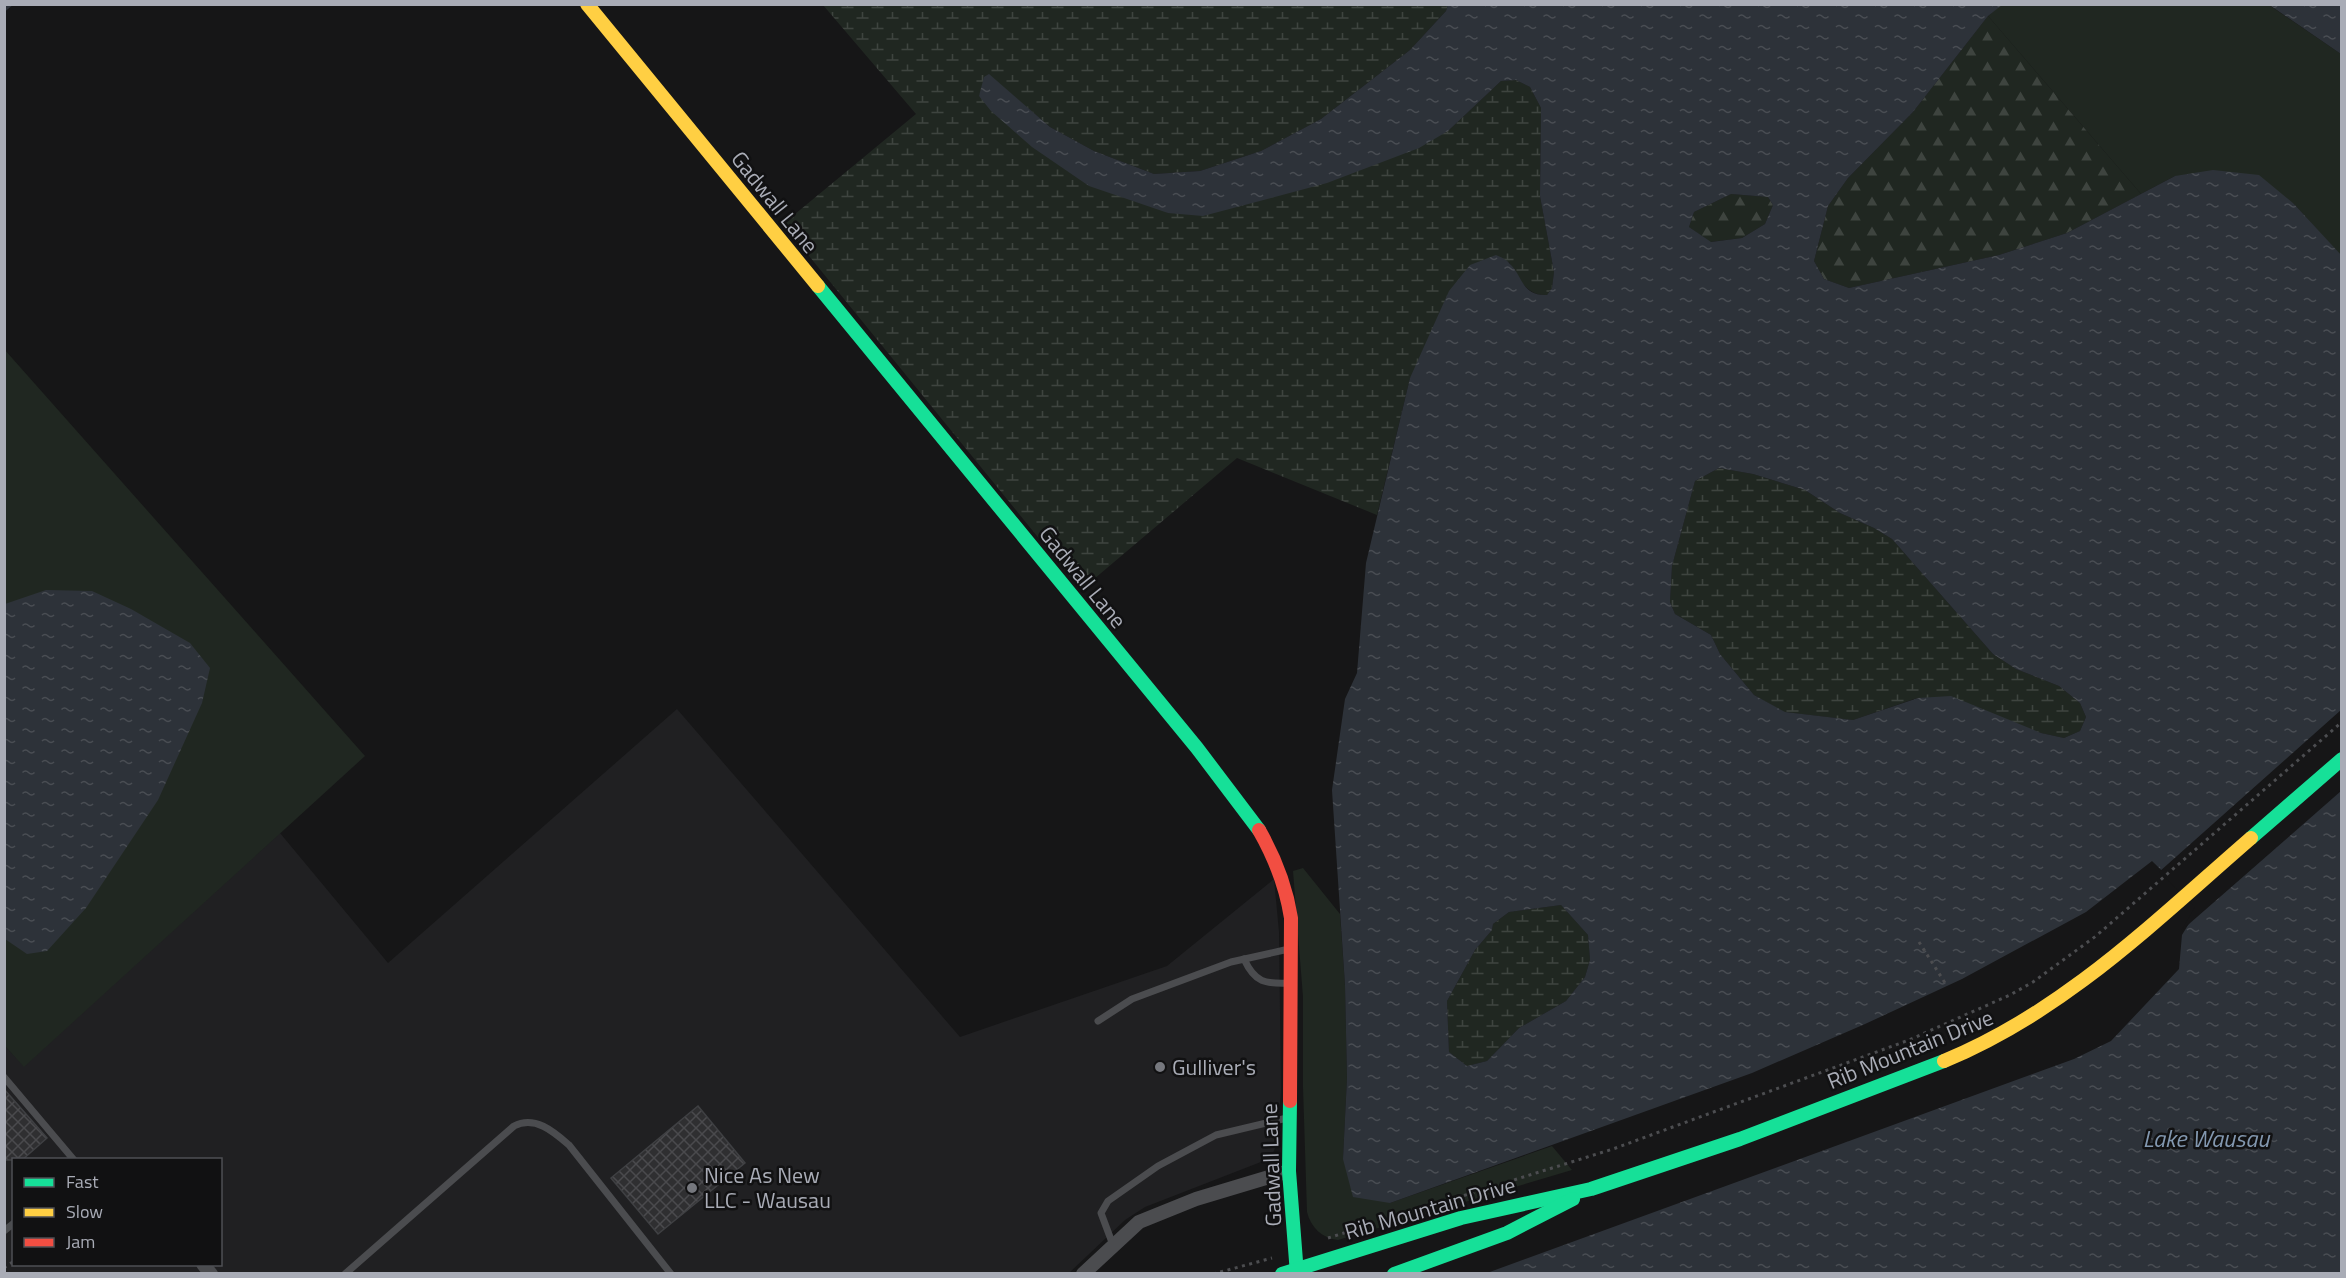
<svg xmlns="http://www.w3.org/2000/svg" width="2346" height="1278" font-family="'Titillium Web',sans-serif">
<defs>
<pattern id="forest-firs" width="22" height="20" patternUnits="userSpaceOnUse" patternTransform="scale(1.5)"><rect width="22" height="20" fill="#202721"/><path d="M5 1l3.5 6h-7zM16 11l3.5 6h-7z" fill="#3e443f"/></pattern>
<pattern id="wetland-marsh" width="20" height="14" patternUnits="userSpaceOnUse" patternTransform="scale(1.5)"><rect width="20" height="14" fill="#202721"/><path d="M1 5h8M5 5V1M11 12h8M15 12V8" fill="none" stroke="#3e443f"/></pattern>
<pattern id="water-ripples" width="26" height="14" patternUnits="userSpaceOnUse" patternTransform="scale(1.5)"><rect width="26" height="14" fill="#2d3239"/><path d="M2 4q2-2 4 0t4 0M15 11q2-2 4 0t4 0" fill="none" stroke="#494d53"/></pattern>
<pattern id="building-cross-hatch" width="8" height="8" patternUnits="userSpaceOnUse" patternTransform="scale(1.5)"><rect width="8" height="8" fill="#2f2f31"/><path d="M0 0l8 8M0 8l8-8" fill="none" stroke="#4a4a4d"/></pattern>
</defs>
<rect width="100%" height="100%" fill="#161617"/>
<path fill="#202022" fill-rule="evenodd" d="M677,709L960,1037L1167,966L1274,879L1279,932L1281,1091L1277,1143L1273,1153L1266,1160L1145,1207L1125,1220L1069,1273H5L4,1045L24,1066L280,833L388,963ZM14,1160H220V1264H14Z"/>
<g fill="#202721">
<path d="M2002,4L2269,5L2341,54V256L2294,204L2175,176L2141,194L1988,16Z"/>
<path d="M4,349L365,756L24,1067L4,1045Z"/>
<path d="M1303,868L1340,914L1345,985L1347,1078L1343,1159L1390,1203L1552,1146L1572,1170L1338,1240C1322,1238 1311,1228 1307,1212L1303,1087V997L1293,871Z"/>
</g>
<g fill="url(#forest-firs)">
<path d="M1988,16L2141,194L2067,233L1999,255L1849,288L1824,279L1814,261L1828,206L1848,178L1913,112Z"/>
<path d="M1731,194L1768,197L1773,205L1765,224L1742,238L1710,242L1689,227L1694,212Z"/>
</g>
<g fill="url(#wetland-marsh)">
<path d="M823,5H1448L1446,11L1410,50L1321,119L1261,151L1200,171L1154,174L1094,151L1050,127L989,75L979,96L1168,213L1448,131L1501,81L1516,80L1530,87L1541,108L1540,196L1554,272L1552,288L1547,295C1526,296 1519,278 1509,262L1410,378L1377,515L1237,458L1081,590L783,224L916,114Z"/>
<path d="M1719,468L1753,474L1805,490L1840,513L1874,528L1892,539L1993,654L2016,669L2059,686L2080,703L2086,717L2080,731L2064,738L2041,733L1917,698L1853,720L1784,712L1754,695L1720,654L1711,635L1675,614L1670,602L1672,566L1695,481Z"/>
<path d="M1561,905L1588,935L1590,960L1585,977L1566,1001L1519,1028L1487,1061L1467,1066L1449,1052L1447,1001L1475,950L1492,930L1493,924L1509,912Z"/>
</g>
<g fill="url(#water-ripples)" fill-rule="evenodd">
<path d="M1448,5H2002L1988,16L1913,112L1848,178L1828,206L1814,261L1824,279L1849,288L1999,255L2067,233L2175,176L2213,170L2259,175L2294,204L2342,256L2341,1273H1487L2074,1059L2111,1041L2179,969L2182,935L2199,907L2152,861L2086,912L1962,979L1865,1024L1752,1073L1390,1203L1353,1197L1343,1159L1347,1078L1345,985L1332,790L1345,699L1357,673L1366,563L1410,378L1449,291L1470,265L1496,255C1500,257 1506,259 1509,263C1524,277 1521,296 1547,295L1552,288L1554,272L1540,196L1541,108L1530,87L1516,80L1501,81L1448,131L1419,148L1327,183L1203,216L1168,213L1089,186L1032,147L991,111L979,96L984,77L989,74L1050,127L1094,151L1154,174L1200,171L1261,151L1321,119L1410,50L1446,11ZM1731,194L1768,197L1773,205L1765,224L1742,238L1711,242L1689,227L1694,212ZM1719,468L1753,474L1805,490L1840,513L1874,528L1892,539L1993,654L2016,669L2059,686L2080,703L2086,717L2080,731L2064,738L2041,733L1951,696L1918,698L1853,720L1785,712L1754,695L1720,654L1711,635L1675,614L1670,602L1672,566L1695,481ZM1561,905L1588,935L1590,960L1585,977L1566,1001L1519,1028L1487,1061L1467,1066L1449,1052L1447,1001L1475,950L1492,930L1493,924L1509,912Z"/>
<path d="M2269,5H2341V54L2271,6Z"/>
<path d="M46,590L92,591L131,609L190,643L210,668L202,703L158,800L86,908L47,951L27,954L5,939V604Z"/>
</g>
<path fill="#161617" d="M2341,710V791L2181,931L2195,907L2159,872Z"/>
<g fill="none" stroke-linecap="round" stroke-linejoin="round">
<path stroke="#2d3239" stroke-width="5" d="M4,9L10,4"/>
</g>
<g fill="url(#building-cross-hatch)" stroke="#3f4043" stroke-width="1.5">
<path d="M4,1089L47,1138L22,1160H4Z"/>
<path d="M698,1106L745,1163L658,1234L611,1178Z"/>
</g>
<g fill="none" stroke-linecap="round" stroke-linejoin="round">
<g stroke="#4c4d50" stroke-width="3" stroke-dasharray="3 4.5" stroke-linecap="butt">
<path d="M1919,942L1947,986"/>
<path d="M1328,1238L1613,1149L1909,1040L2010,995L2033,982L2096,936L2342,722"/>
<path d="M4,1268L14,1261"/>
<path d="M1213,1274L1272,1258"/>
</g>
<g stroke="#4b4c4f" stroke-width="7">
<path d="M1244,959C1255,983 1265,984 1290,983"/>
<path d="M1098,1021L1132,999L1231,962L1289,949"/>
<path d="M4,1077L74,1160"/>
<path d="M4,1231L14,1223"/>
<path d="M1113,1245L1101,1213L1108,1201L1158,1166L1216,1135L1287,1118"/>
<path d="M345,1274L514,1126C535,1115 554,1132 569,1145L671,1274"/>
</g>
<g stroke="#4b4c4f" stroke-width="14">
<path d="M203,1264L211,1274"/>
<path d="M1083,1274L1139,1222L1196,1199L1289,1171"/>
</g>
<g stroke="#16e098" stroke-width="14">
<path d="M818,286L1197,748L1259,830"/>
<path d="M2251,838L2342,759"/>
<path d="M1290,1101L1289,1171L1297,1274"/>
<path d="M1282,1274L1461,1218L1591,1189L1740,1139L1944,1061"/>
<path d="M1394,1274L1507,1233L1573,1199"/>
</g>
<g stroke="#ffcf43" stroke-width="14">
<path d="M587,4L818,286"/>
<path d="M1944,1061C2065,1011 2154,922 2251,838"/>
</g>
<path stroke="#f24e42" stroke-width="14" d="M1259,830C1275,858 1286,886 1291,918L1290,1101"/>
</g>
<g fill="#76787e" stroke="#111112" stroke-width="2">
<circle cx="1160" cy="1067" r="6"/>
<circle cx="692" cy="1188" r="6"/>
</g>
<g text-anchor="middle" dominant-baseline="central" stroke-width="5" stroke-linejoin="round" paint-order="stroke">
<g font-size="22" fill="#a9acb6" stroke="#111112">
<text transform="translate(775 202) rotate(51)">Gadwall Lane</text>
<text transform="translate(1083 577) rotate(51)">Gadwall Lane</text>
<text transform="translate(1910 1049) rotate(-22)">Rib Mountain Drive</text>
<text transform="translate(1271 1165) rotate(-92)">Gadwall Lane</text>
<text transform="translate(1430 1208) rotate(-16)">Rib Mountain Drive</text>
</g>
<g font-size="22" fill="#a9acb6" stroke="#111112" text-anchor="start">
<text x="1172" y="1067">Gulliver's</text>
<text x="704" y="1175">Nice As New<tspan x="704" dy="25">LLC - Wausau</tspan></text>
</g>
<g font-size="24" font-style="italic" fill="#8297af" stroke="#111112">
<text x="2206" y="1138">Lake Wausau</text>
</g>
</g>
<rect width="2346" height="1278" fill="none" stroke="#a9acb6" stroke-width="12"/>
<rect x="12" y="1158" width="210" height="108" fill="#111112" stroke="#4e4f54" stroke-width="1.5"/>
<rect x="24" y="1178" width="30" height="9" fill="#16e098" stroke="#4e4f54" stroke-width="1.5"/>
<text x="66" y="1188" font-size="18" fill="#a9acb6">Fast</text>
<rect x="24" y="1208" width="30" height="9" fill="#ffcf43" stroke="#4e4f54" stroke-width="1.5"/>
<text x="66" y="1218" font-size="18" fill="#a9acb6">Slow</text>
<rect x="24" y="1238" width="30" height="9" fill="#f24e42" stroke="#4e4f54" stroke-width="1.5"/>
<text x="66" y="1248" font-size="18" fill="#a9acb6">Jam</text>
</svg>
